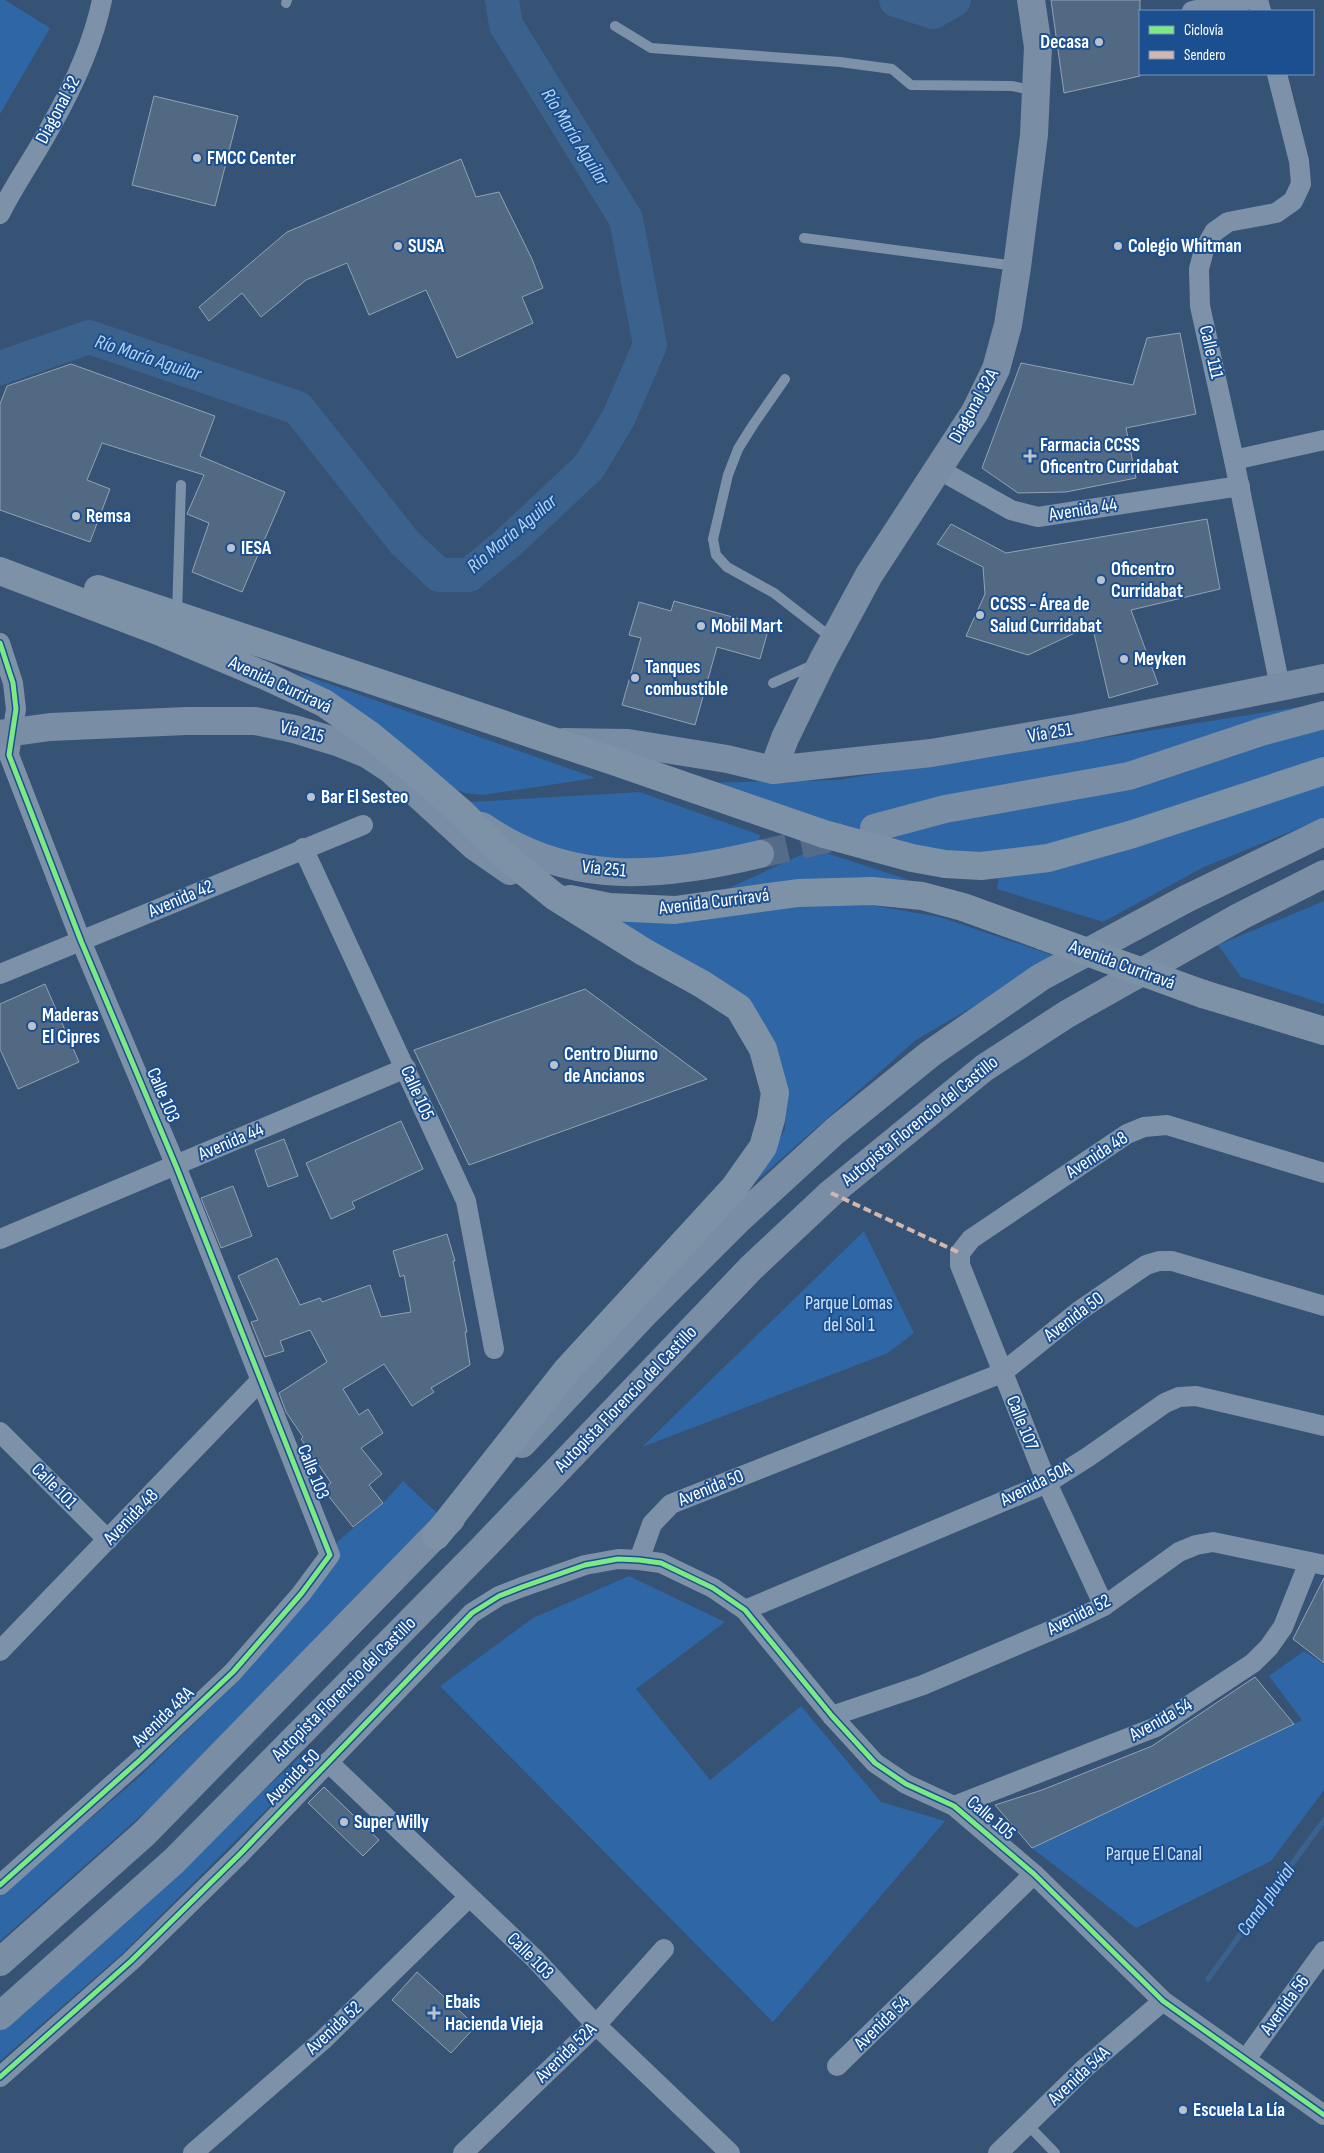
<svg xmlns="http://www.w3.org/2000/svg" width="1324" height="2153" font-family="'Sofia Sans Condensed',sans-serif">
<rect width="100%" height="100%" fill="#365274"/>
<g fill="#2f66a5">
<path d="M0,0H5L50,28L0,114Z"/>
<path d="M298,673L596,778L483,795L465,793L444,784Z"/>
<path d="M1324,703V761L1063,844L994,856L933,853L699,783L837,780Z"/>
<path d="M1324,779V818L1204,867L1103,922L997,889L999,874Z"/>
<path d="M640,792L760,835L758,849L590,867L472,813L470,802Z"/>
<path d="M814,849L909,880C848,877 789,880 729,888Z"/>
<path d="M1324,901V1004L1241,977L1218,945Z"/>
<path d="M854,902L940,917L1058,957L916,1040L755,1182L785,1129L786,1087L773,1044L754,1006L588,914L766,909Z"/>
<path d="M864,1231L914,1333L888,1353L642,1447Z"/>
<path d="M403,1481L438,1514L173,1787L0,1941V1895L137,1779L242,1677L331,1566L337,1542L383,1503Z"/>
<path d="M629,1576L725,1622L636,1689L710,1780L801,1706L881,1802L945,1821L773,2022L440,1686L533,1618Z"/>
<path d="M1304,1651L1324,1664V1790L1271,1861L1136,1928L1032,1848L1302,1720L1269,1676Z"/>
<path d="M303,1754L313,1763L122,1954L0,2061V2024L106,1938Z"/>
</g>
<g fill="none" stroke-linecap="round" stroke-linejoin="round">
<path stroke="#3b618d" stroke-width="5.5" d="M1208,1979L1324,1820"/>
<g stroke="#3b618d" stroke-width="34">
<path d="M896,0L933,12L954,0"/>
<path d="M0,368L89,337L298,408L404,542L439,575H469L509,542L589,467L619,417L650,345L626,219L506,25L502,0"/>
</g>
</g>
<g fill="#526984" stroke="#92a2b6">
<path d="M1051,0H1140V76L1064,93Z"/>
<path d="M154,96L238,116L215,206L132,185Z"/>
<path d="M461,159L476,197L499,192L532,259L543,288L522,297L533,323L457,358L426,290L369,315L347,263L306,280L261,317L242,293L209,321L199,307L287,232Z"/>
<path d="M1180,333L1196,414L1126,428L1136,478L1066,492L1018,493L982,468L1021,363L1133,385L1147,338Z"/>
<path d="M71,364L215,416L200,456L285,492L242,592L192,572L209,523L187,514L204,475L102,443L87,480L110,489L90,542L0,510V404L7,386Z"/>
<path d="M1207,519L1220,589L1131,610L1158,684L1109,698L1092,625L1028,655L966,636L985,594L983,567L937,544L951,524L1006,553Z"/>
<path d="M674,601L769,627L760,659L717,647L695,725L622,705L641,638L629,635L639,602L671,611Z"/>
<path d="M45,984L79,1062L18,1089L0,1049V1004Z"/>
<path d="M585,989L707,1079L469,1165L414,1050Z"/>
<path d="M401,1121L423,1169L352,1202L355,1208L331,1219L306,1163Z"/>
<path d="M284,1139L298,1176L268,1187L255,1150Z"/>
<path d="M233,1186L252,1236L221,1248L201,1198Z"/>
<path d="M447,1234L455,1261H453L467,1332H465L470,1365L431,1388L434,1392L412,1406L384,1364L343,1389L359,1415L368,1409L383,1433L361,1448L382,1474L369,1485L383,1503L353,1527L323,1489L331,1483L301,1439L303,1437L286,1412L279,1393L327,1362L310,1330L280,1341L284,1351L265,1357L251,1322L258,1320L238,1276L277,1258L300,1305L320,1298L322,1302L370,1285L381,1317L411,1312L404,1275L400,1277L393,1251Z"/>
<path d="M1324,1578V1663L1293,1639Z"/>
<path d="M1255,1677L1294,1724L1032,1848L995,1805L1042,1790L1152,1746Z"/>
<path d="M324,1787L379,1840L363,1856L308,1803Z"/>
<path d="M417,1972L476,2026L451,2053L392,2000Z"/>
</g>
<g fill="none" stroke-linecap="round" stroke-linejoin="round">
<path stroke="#546c89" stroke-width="28" stroke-dasharray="28 14" stroke-linecap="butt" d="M760,854L844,835"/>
<g stroke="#7d92a8" stroke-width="10">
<path d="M286,3L287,0"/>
<path d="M615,26L651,48L840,62L892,69L911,85L1012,86L1036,91"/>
<path d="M804,238L1016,266"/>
<path d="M785,379L753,425L738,449L728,475L713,539L716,555L727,567L774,593L833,639"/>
<path d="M177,614L181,485"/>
<path d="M773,683L815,664"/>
<path d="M1028,2125L1055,2153"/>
</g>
<g stroke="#7d92a8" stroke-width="20">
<path d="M1258,0L1261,11"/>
<path d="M1192,11L1246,0"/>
<path d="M1277,74L1299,161L1301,184L1293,201L1276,213L1228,222L1214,232L1204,250L1199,269L1200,306L1234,460L1280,687"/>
<path d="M0,214C15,183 36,155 52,124C74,85 93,44 102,0"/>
<path d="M1234,460L1324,440"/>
<path d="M938,469L1011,510L1038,517L1240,486"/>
<path d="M0,643L13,683L16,709L9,755L81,941L176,1166L330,1555L301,1594L233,1672L141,1759L0,1885"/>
<path d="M303,848L466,1201L494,1349"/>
<path d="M0,974L363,825"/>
<path d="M0,1239L406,1068"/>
<path d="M0,1432L108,1540"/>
<path d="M639,1560L652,1524L671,1504L1002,1373L1079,1311L1146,1265L1159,1261H1172L1324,1306"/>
<path d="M1104,1606L1047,1483L960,1265V1253L971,1239L1127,1134L1144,1127L1167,1125L1324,1173"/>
<path d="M745,1610L1047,1483L1088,1457L1165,1403L1179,1397L1196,1396L1324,1426"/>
<path d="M0,1651L260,1381"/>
<path d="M832,1716L923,1685L1071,1622L1104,1606L1179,1552L1196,1545L1213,1542L1324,1565"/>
<path d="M328,1762L535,1959L596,2025L730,2153"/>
<path d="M954,1806L1156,1727L1253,1663L1269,1647L1283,1627L1309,1562"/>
<path d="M1246,2059L1324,1951"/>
<path d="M837,2066L1034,1874"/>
<path d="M0,2077L131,1961L240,1854L472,1613L499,1596L522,1587L585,1565L618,1559L639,1560L661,1563L713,1588L745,1610L832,1716L875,1763L906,1784L954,1806L1034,1874L1163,2001L1324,2115"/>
<path d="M193,2153L323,2040L468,1898"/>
<path d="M463,2153L596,2025L664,1949"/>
<path d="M998,2153L1085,2068L1163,2001"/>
</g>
<g stroke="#798da4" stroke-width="28">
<path d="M0,734L50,727L186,721H255L294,729L337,742L367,754L390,769L474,846L510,871"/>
<path d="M564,742L628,743L727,759L773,770L931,753L1077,728L1324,678"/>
<path d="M773,770L785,738L823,660L869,575L975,412L996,369L1008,325L1017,267L1034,135L1038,47L1031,0"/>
<path d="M482,826C570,887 661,878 760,854"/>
<path d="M874,828L945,809L1129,776L1261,732L1324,715"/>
<path d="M522,1444L647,1311L737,1221L835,1131L930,1054L1041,977L1186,899L1324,832"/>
<path d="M0,1962L145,1833L451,1519"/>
<path d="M0,2016L174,1861L480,1551L751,1268L831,1193L984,1068L1067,1014L1239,917L1324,874"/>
</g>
<g stroke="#7e92a7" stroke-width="28">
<path d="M0,571L163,633L268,677L324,703L370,735L403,762L460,811L505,856L554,896L644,952L702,984L739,1008L763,1049L775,1093L771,1119L763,1147L734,1188L567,1370L436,1536"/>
<path d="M98,589L610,760L824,834L912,858L945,864L981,866L1048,858L1133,834L1324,771"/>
<path d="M570,899L609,907L675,910L798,893L872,891L922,896L963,907L1043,936"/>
<path d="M1203,994L1324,1031"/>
</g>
<path stroke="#7e92a7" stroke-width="28" d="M1043,936L1203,994"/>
<path stroke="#d1b7ad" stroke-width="4" stroke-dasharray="8 4" stroke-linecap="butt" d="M831,1193L960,1253"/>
<g stroke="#1b4f8f" stroke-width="8">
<g id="cycleway">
<path d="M0,643L13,683L16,709L9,755L81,941L176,1166L330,1555L301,1594L233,1672L141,1759L0,1885"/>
<path d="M0,2077L131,1961L240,1854L472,1613L499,1596L522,1587L585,1565L618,1559L639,1560L661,1563L713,1588L745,1610L832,1716L875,1763L906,1784L954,1806L1034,1874L1163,2001L1324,2115"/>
</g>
</g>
<use href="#cycleway" stroke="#7ce984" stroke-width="5"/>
</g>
<g fill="#b9c2ce" stroke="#1b4f8f" stroke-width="2">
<circle cx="1099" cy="42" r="5"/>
<circle cx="197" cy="158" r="5"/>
<circle cx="398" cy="246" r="5"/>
<circle cx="1118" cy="246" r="5"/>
<path d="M1027.5 448.5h5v5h5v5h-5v5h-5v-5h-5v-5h5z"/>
<circle cx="76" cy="516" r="5"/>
<circle cx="231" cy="548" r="5"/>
<circle cx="1101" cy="580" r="5"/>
<circle cx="980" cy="615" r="5"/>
<circle cx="701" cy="626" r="5"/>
<circle cx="1124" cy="659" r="5"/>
<circle cx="635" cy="678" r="5"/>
<circle cx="311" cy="797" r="5"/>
<circle cx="32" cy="1026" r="5"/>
<circle cx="554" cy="1065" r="5"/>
<circle cx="344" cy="1822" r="5"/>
<path d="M431.5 2005.5h5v5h5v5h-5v5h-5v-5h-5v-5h5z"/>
<circle cx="1183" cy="2110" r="5"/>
</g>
<g text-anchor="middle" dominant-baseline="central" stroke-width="4" stroke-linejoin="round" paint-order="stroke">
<g font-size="19" font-weight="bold" fill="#fff" stroke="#1b4f8f" text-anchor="start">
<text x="1089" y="42" text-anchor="end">Decasa</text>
<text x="207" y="158">FMCC Center</text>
<text x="408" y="246">SUSA</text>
<text x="1128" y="246">Colegio Whitman</text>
<text x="1040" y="445">Farmacia CCSS<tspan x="1040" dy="22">Oficentro Curridabat</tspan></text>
<text x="86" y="516">Remsa</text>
<text x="241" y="548">IESA</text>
<text x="1111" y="569">Oficentro<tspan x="1111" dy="22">Curridabat</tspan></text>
<text x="990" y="604">CCSS - Área de<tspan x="990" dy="22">Salud Curridabat</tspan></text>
<text x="711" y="626">Mobil Mart</text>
<text x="1134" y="659">Meyken</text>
<text x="645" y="667">Tanques<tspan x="645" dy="22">combustible</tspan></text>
<text x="321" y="797">Bar El Sesteo</text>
<text x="42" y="1015">Maderas<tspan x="42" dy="22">El Cipres</tspan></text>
<text x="564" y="1054">Centro Diurno<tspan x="564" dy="22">de Ancianos</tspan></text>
<text x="354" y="1822">Super Willy</text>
<text x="445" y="2002">Ebais<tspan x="445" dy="22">Hacienda Vieja</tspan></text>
<text x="1193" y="2110">Escuela La Lía</text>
</g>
<g font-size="19" fill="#fff" stroke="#1b4f8f">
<text transform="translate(58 110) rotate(-62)">Diagonal 32</text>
<text transform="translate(1211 352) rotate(77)">Calle 111</text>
<text transform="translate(974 406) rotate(-61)">Diagonal 32A</text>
<text transform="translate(1083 510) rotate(-9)">Avenida 44</text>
<text transform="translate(280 685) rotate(25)">Avenida Curriravá</text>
<text transform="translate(302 732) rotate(14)">Vía 215</text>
<text transform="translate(1050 733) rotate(-10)">Vía 251</text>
<text transform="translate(604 869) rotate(6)">Vía 251</text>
<text transform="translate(181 899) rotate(-23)">Avenida 42</text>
<text transform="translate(714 902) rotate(-7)">Avenida Curriravá</text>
<text transform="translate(1122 965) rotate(20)">Avenida Curriravá</text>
<text transform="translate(417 1093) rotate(66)">Calle 105</text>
<text transform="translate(163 1095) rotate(67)">Calle 103</text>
<text transform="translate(920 1121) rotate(-39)">Autopista Florencio del Castillo</text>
<text transform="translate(231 1142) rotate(-23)">Avenida 44</text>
<text transform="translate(1097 1155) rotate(-33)">Avenida 48</text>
<text transform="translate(1074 1317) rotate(-37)">Avenida 50</text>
<text transform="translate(626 1399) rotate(-46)">Autopista Florencio del Castillo</text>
<text transform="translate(1022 1423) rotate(68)">Calle 107</text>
<text transform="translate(313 1472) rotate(68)">Calle 103</text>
<text transform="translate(1036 1484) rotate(-27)">Avenida 50A</text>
<text transform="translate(54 1486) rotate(45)">Calle 101</text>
<text transform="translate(711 1488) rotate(-22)">Avenida 50</text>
<text transform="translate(131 1517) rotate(-46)">Avenida 48</text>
<text transform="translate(1079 1615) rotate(-27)">Avenida 52</text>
<text transform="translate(344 1689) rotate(-45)">Autopista Florencio del Castillo</text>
<text transform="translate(163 1717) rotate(-44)">Avenida 48A</text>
<text transform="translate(1161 1720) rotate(-29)">Avenida 54</text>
<text transform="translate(293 1777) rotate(-46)">Avenida 50</text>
<text transform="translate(991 1818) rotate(40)">Calle 105</text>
<text transform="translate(530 1956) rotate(45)">Calle 103</text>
<text transform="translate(1285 2005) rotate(-54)">Avenida 56</text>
<text transform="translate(882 2023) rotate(-44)">Avenida 54</text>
<text transform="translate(334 2028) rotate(-43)">Avenida 52</text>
<text transform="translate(566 2053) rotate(-44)">Avenida 52A</text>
<text transform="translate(1079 2076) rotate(-43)">Avenida 54A</text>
</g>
<g font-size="19" fill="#cfe3fa" stroke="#1b4f8f">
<text x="849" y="1303">Parque Lomas<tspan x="849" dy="22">del Sol 1</tspan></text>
<text x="1154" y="1854">Parque El Canal</text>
</g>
<g font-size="20" font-style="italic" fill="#b5d3f5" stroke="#1b4f8f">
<text transform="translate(575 137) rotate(58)">Río María Aguilar</text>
<text transform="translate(148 358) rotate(18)">Río María Aguilar</text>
<text transform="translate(512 534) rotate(-40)">Río María Aguilar</text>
<text transform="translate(1266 1900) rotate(-54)">Canal pluvial</text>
</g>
</g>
<rect x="1139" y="10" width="175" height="65" fill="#1b4f8f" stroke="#7695bc"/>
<rect x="1149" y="26" width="25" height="8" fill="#7ce984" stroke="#7695bc"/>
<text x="1184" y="35" font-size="15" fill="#ffffff">Ciclovía</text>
<rect x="1149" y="51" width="25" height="8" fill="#d1b7ad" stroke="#7695bc"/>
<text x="1184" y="60" font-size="15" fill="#ffffff">Sendero</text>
</svg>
